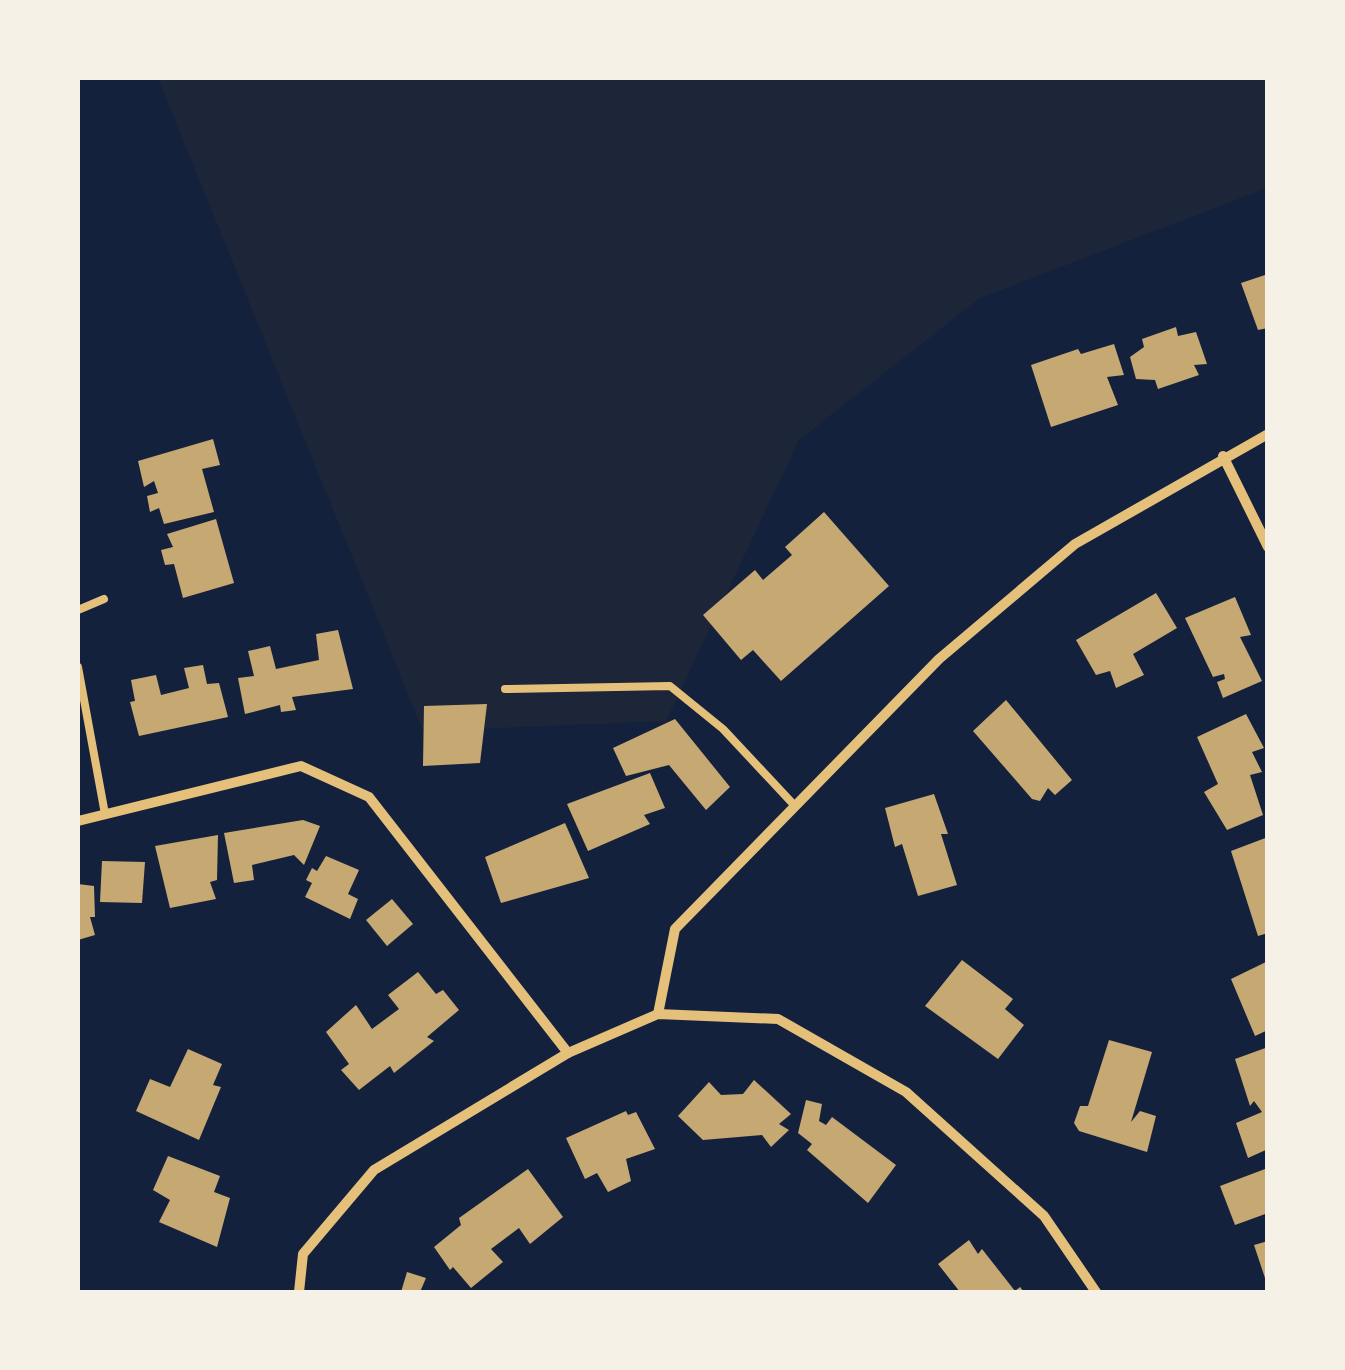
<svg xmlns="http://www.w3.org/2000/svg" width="1345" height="1370" font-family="'Space Grotesk',sans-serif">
<rect width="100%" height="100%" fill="#14213d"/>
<path fill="#1d2539" d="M158,78H1267V188L980,298L799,440L666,721L423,731Z"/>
<g fill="#c6a872">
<path d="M1268,274V328L1258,330L1241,283Z"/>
<path d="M1176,327L1178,336L1196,332L1207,364L1194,365L1199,375L1158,389L1155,380L1136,379L1130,357L1144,347L1142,339Z"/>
<path d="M1114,344L1124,375L1107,377L1118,405L1051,427L1031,365L1078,349L1081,354Z"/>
<path d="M213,439L220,465L202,469L214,512L164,524L159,508L150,512L147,496L158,493L154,481L144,487L138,461Z"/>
<path d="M824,512L889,586L781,681L753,650L741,660L703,615L755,570L763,580L792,555L785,547Z"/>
<path d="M216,519L234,583L183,598L174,564L165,565L161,550L173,547L167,534Z"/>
<path d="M1156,593L1177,628L1133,654L1144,675L1116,688L1110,671L1096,675L1076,640Z"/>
<path d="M1235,597L1251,635L1240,637L1262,681L1223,698L1217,682L1225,679L1224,674L1213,677L1185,618Z"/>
<path d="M338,630L353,689L292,697L296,710L281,712L280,705L245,714L238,678L254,676L248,651L270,646L276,669L319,660L316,634Z"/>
<path d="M203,665L207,684L219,683L228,717L139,736L130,702L135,701L131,680L156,675L161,695L189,688L184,668Z"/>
<path d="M1006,700L1072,780L1055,795L1048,788L1040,801L1032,799L973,731Z"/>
<path d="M487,704L480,763L423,766L424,706Z"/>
<path d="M1246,714L1264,748L1252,752L1262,772L1250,775L1263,815L1227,830L1204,792L1218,784L1197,737Z"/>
<path d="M675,719L730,787L706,810L669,765L626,776L613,748Z"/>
<path d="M650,773L665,808L644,815L650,824L588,851L567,804Z"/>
<path d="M934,794L948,834H941L957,885L918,896L902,844L895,847L885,808Z"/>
<path d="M303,820L320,826L304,865L294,855L252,865L254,880L234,883L224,833Z"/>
<path d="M565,823L589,878L501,903L485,857Z"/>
<path d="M218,835L217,880L210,882L216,899L170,908L155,846Z"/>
<path d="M1268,837V933L1258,936L1231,851Z"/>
<path d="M326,856L359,870L348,894L358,899L350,919L305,897L312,883L306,880L312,868L317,871Z"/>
<path d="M102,861L145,862L142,903L100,902Z"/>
<path d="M78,884L94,886L95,917H90L95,935L78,940Z"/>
<path d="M392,899L413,924L387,946L366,920Z"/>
<path d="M962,960L1013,999L1005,1009L1024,1025L998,1059L925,1006Z"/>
<path d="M1268,961V1030L1255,1036L1231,979Z"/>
<path d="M418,972L436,994L443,990L459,1010L427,1037L434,1041L394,1073L390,1066L359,1090L341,1070L349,1064L326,1032L356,1005L372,1029L399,1009L388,995Z"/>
<path d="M1109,1040L1152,1052L1131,1122L1140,1111L1156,1116L1147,1152L1079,1131L1074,1123L1080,1106H1088Z"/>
<path d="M1268,1047V1149L1248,1158L1236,1123L1262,1112L1254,1101L1250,1106L1235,1059Z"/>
<path d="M188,1049L222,1064L213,1085L221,1087L199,1140L136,1111L150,1079L170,1087Z"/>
<path d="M754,1080L791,1114L779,1124L789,1130L771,1147L762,1135L703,1140L678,1116L709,1082L721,1095L743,1094Z"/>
<path d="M806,1100L822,1104L819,1121L826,1125L832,1117L896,1165L868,1203L807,1150L812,1144L798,1133Z"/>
<path d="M626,1111L628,1115L636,1112L655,1149L626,1159L631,1181L608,1192L597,1173L585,1179L566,1138Z"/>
<path d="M168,1156L220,1176L214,1192L230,1198L217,1247L159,1222L170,1200L153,1190Z"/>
<path d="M528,1169L563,1217L530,1244L519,1228L491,1249L503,1262L471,1288L453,1267L450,1270L434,1247L461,1225L459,1218Z"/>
<path d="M1265,1169L1268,1213L1235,1225L1220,1186Z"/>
<path d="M969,1240L978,1254L982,1249L1015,1291L1020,1287L1024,1292H960L938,1264Z"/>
<path d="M1268,1241V1283L1267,1284L1254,1245Z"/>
<path d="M407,1272L426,1278L420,1292H401Z"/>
</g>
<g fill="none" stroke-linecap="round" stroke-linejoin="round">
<g stroke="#e5c07b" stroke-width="8">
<path d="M78,610L104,599"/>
<path d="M78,667L105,814"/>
<path d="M505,689L670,686L723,729L795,806"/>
</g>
<g stroke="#e5c07b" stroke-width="10">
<path d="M1223,456L1268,547"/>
<path d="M78,821L301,766L369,797L568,1053"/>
<path d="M658,1014L675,929L939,659L1075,544L1268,434"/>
<path d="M299,1292L303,1254L374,1170L568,1053L658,1014L778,1019L906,1092L1044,1216L1096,1292"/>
</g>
</g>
<rect width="1345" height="1370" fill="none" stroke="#f6f1e7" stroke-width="160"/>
</svg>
